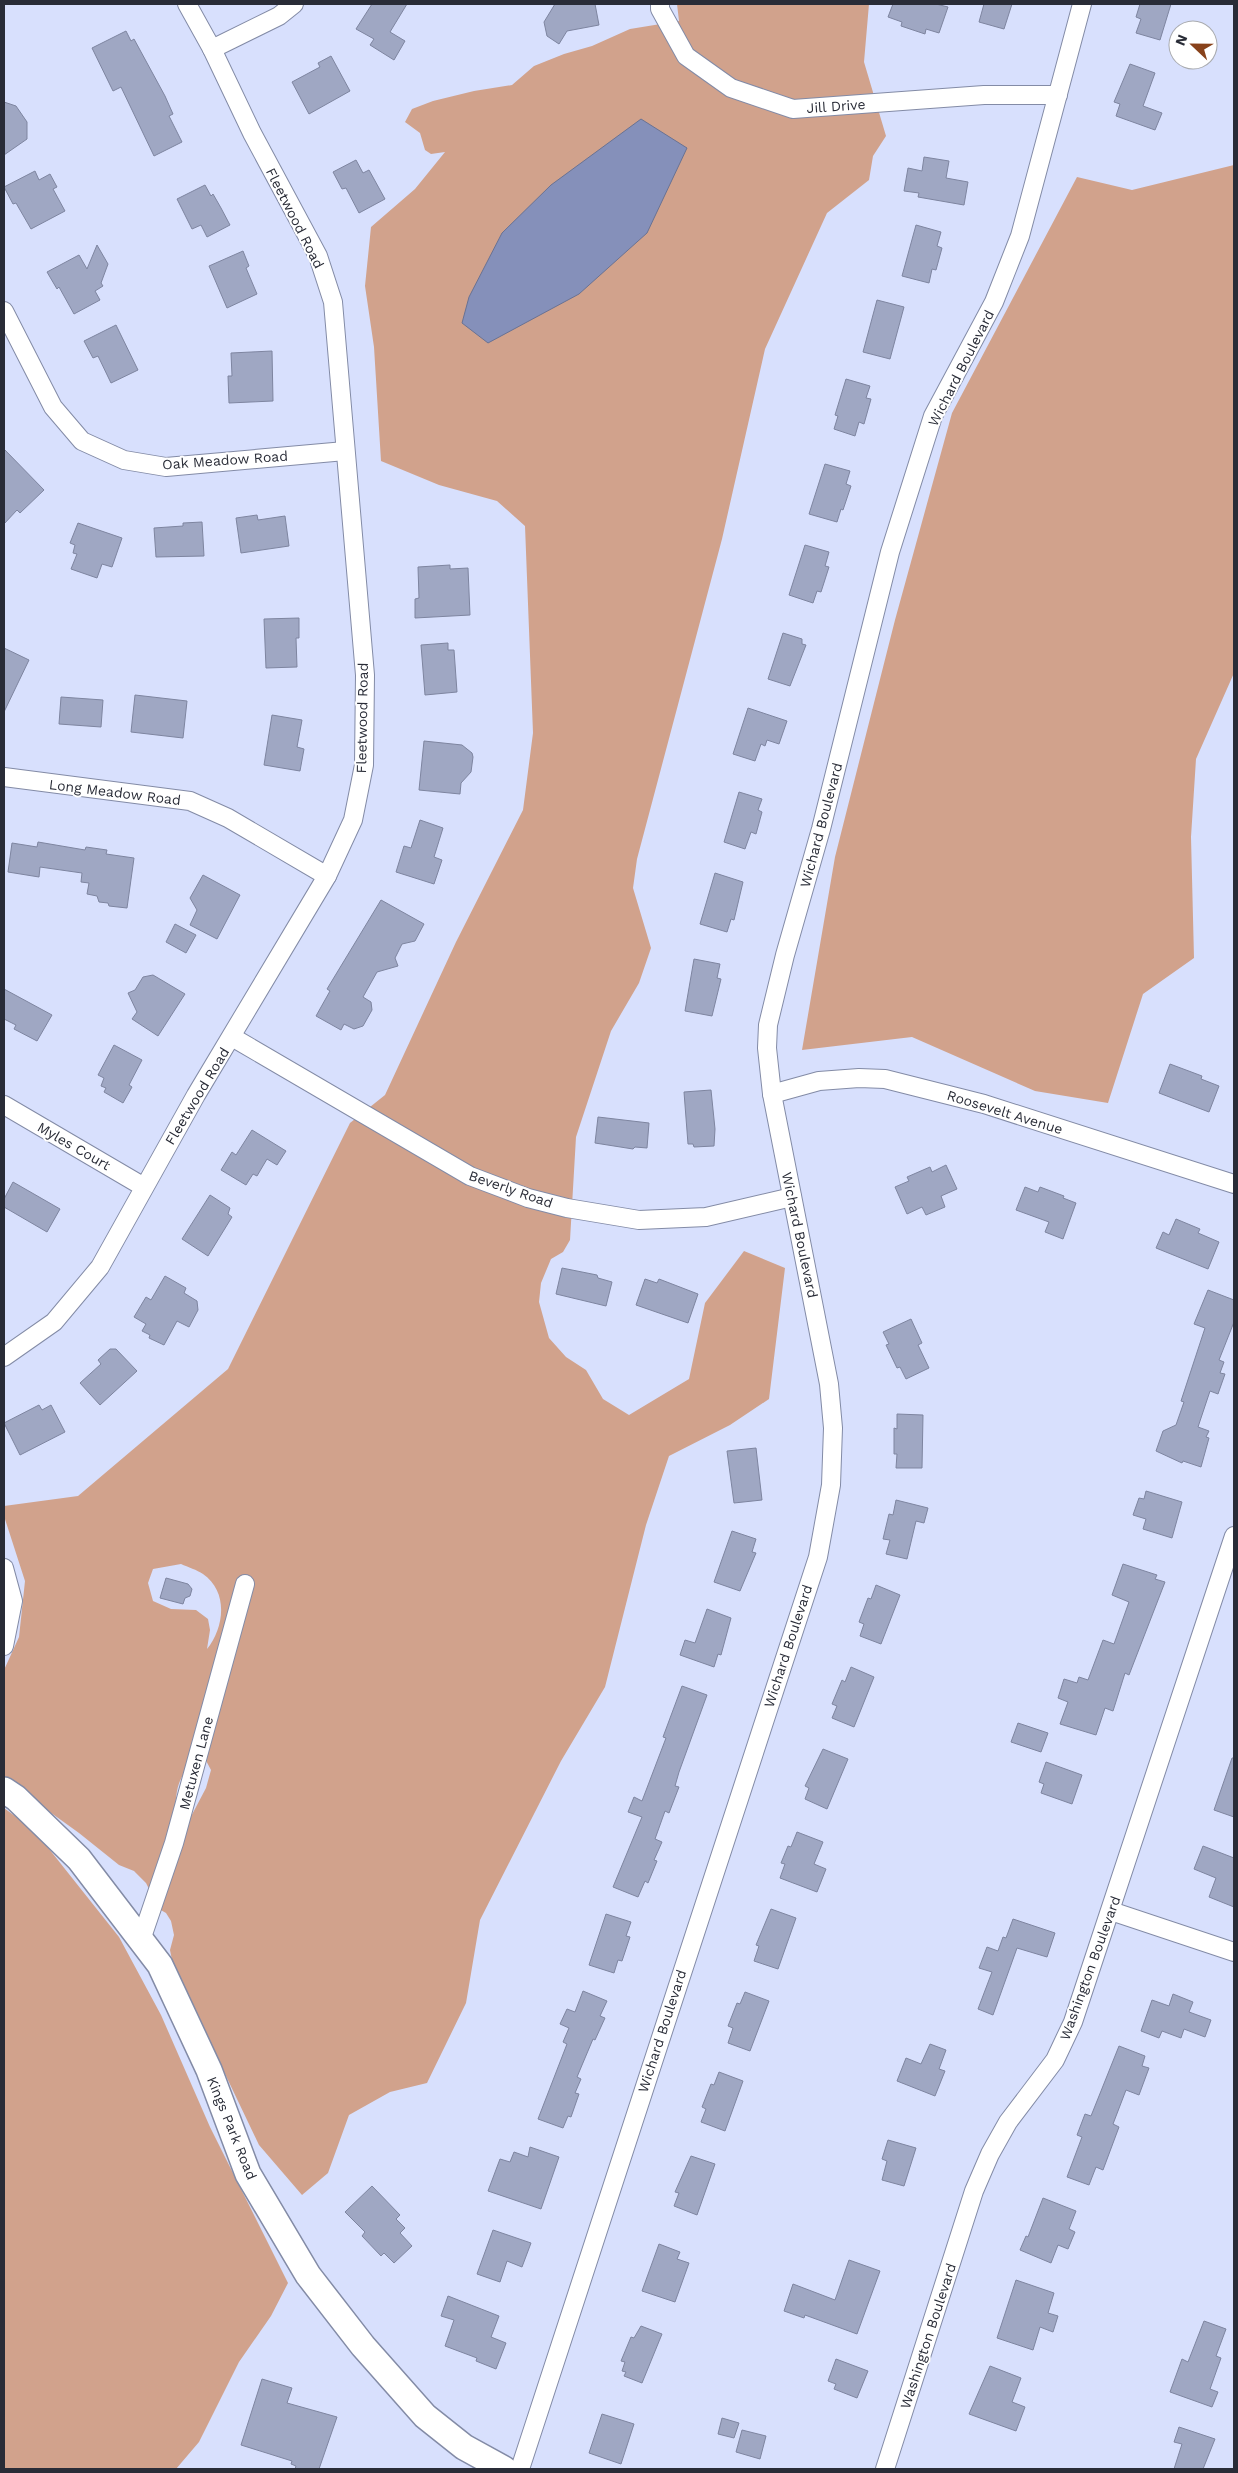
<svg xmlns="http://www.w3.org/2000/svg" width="1238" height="2473" font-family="'Work Sans',sans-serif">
<rect width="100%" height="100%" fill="#d8e0fd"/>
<g fill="#d1a28c" fill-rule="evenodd">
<path d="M677,4H869L864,62L886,136L873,156L869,180L827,213L765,349L722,539L637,859L633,888L651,948L639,983L611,1031L576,1137L570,1240L563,1252L551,1259L541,1283L539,1302L549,1338L566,1357L586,1370L603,1399L629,1415L689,1379L705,1303L744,1251L785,1268L769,1399L730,1425L669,1456L646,1525L605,1687L561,1761L480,1920L466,2003L427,2083L390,2092L349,2115L328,2173L302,2195L259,2145L173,1965L170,1950L174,1935L171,1921L166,1913L159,1909L146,1883L134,1871L119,1865L79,1833L4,1779V1670L19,1637L25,1581L4,1516V1506L78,1496L228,1369L350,1123L385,1095L456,942L523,810L533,733L525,526L497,501L439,485L381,461L374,347L365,286L371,227L415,189L445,152L431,154L425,150L420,133L405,122L412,109L433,101L474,91L512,85L534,66L564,54L592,46L630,29L679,21ZM181,1564C188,1567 197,1570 203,1574C229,1592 224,1628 207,1649L210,1630L208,1619L196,1610L171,1609L153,1601L148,1583L153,1569ZM203,1755L211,1770L206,1788L186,1826L175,1811C177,1780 179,1776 203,1755Z"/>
<path d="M1234,165V673L1196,759L1191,837L1194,958L1143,994L1108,1103L1035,1091L912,1037L802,1050L835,857L895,620L952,413L1077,177L1132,190Z"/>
<path d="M4,1808L34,1830L119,1937L161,2015L210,2127L288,2283L271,2316L239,2362L199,2442L176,2469H4Z"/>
</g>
<path fill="#8590ba" stroke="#697293" d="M641,119L687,148L647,233L579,294L488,343L462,323L469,297L502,233L551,185Z"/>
<g fill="#9fa7c3" stroke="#7e85a0">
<path d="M372,4H407L390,32L405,41L394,60L370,45L374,39L356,29Z"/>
<path d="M555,4H595L599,25L567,31L559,44L547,36L544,22Z"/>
<path d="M893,4H936L948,7L939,33L926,29L925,34L901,26L902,22L888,17Z"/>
<path d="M984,4H1012L1004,29L979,22Z"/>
<path d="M1140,4H1171L1160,40L1136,33L1141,19L1136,17Z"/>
<path d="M126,31L131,41L134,39L165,96L173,114L169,116L182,142L154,156L121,87L113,91L92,48Z"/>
<path d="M331,56L350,91L309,114L292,82L320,67L318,63Z"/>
<path d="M1130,64L1155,73L1143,106L1162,113L1155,130L1116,116L1120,104L1114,102Z"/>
<path d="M4,102L16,106L27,122V139L4,155Z"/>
<path d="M924,157L949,161L946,178L968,182L964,205L918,197L919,193L904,191L908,168L922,171Z"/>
<path d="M356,160L363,173L369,170L385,199L359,213L346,188L342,189L333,172Z"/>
<path d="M35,171L39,180L50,174L57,187L53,189L65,211L31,229L16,203L13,204L4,187Z"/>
<path d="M205,185L211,196L213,194L221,208L230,225L207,237L201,225L192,229L177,199Z"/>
<path d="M916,225L941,232L937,246L942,248L936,270L932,269L929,283L902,276Z"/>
<path d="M97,245L108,264L101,283L103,286L95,291L100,300L74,314L59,287L57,289L47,272L79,255L87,269Z"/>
<path d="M243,251L249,266L246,268L257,294L227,308L209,266Z"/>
<path d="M877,300L904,307L890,359L863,352Z"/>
<path d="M116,325L138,370L111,383L98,356L93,358L84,341Z"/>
<path d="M272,351L273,401L229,403L228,376H232L231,353Z"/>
<path d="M846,379L870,386L866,398L871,399L864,424L859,422L855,436L834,429L838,416L835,415Z"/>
<path d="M4,449L44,490L20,513L17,510L4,524Z"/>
<path d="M825,464L850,471L846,484L851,486L843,510L841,509L837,522L809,514Z"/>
<path d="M257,515L258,520L285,516L289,546L241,553L236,518Z"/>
<path d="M202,522L204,556L156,557L154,528L183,526V523Z"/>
<path d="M78,523L122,538L112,567L102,564L97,578L71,569L77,554L73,553L75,545L70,543Z"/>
<path d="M805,545L829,552L825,566L829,567L821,592L817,591L813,603L789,595Z"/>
<path d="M450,565V569L468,568L470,615L415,618V599L419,598L418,567Z"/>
<path d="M299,618V638H296L297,667L266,668L264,619Z"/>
<path d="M783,633L802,639V644L806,645L790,686L768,679Z"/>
<path d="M448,643V650H454L457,692L425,695L421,645Z"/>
<path d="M4,648L29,660L4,712Z"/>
<path d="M135,695L187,701L183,738L131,732Z"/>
<path d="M61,697L103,700L101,727L59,724Z"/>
<path d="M748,708L787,721L779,744L767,740L765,746L761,744L755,761L733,754Z"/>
<path d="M272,715L302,720L297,747L304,749L300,771L264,765Z"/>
<path d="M424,741L462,745L472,753L473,757L471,772L461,783L460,794L419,790Z"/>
<path d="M739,792L762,799L758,810L762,812L756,834L751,832L745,849L724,842Z"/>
<path d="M420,820L443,828L434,857L442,860L434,884L396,872L404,846L411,848Z"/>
<path d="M38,842L85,850L86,847L107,850L106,854L134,858L127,908L109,906L108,903L99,902L97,896L87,894L89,883L81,882L82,873L40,867L39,877L8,872L12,843L37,847Z"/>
<path d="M715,873L743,882L734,920L731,919L727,932L700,924Z"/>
<path d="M203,875L240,895L217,939L190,925L197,910L190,898Z"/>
<path d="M381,900L424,924L415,941L402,944L395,958L398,966L377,972L363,997L371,1002L372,1010L363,1026L354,1029L344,1024L341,1030L316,1016L330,991L327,989Z"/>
<path d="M175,924L196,935L186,953L166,942Z"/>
<path d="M694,959L720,964L717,978L721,979L712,1016L685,1011Z"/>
<path d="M153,975L185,994L158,1036L132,1019L137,1012L128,993L135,990L143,977Z"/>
<path d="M4,989L52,1015L37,1041L14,1029L16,1025L4,1019Z"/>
<path d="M114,1045L142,1060L129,1085L132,1087L123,1103L104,1092L106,1088L101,1086L104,1078L98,1075Z"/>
<path d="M1170,1064L1202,1076L1201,1079L1219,1086L1209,1112L1159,1093Z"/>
<path d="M711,1090L715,1129L714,1146L694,1147L693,1144H688L684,1092Z"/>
<path d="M598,1117L649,1123L647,1148L635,1147L633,1149L595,1143Z"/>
<path d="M252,1130L286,1151L277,1165L267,1159L257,1176L253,1174L246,1185L221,1170L232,1152L236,1155Z"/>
<path d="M946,1165L957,1189L941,1196L945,1207L926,1215L922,1207L907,1214L895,1187L909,1181L907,1177L930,1167L932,1172Z"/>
<path d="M13,1182L60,1209L47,1232L4,1207V1199Z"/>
<path d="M1025,1187L1038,1192L1040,1187L1064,1196L1063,1198L1076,1203L1063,1239L1045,1232L1049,1222L1016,1210Z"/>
<path d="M210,1195L230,1208L228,1214L232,1217L208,1256L182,1239Z"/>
<path d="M1176,1219L1200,1229L1198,1233L1219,1242L1208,1269L1156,1248L1163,1232L1169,1235Z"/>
<path d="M562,1268L597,1275L598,1278L612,1282L606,1306L556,1294Z"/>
<path d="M165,1276L186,1288L184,1293L197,1301L198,1310L189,1327L177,1321L164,1345L149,1338L150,1335L142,1331L146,1324L134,1317L146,1297L151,1300Z"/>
<path d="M645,1279L657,1283L659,1279L698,1294L688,1323L636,1305Z"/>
<path d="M1208,1290L1234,1300V1322L1219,1360L1224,1362L1220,1373L1225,1374L1218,1394L1210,1391L1198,1427L1209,1431L1206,1437L1209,1438L1201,1467L1183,1461L1182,1463L1156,1451L1163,1431L1176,1425L1184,1402L1181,1401L1205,1328L1194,1324Z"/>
<path d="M911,1319L922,1343L918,1345L929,1368L906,1379L900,1367L897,1368L886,1345L889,1344L883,1332Z"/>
<path d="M110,1349H116L137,1371L100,1405L80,1383L101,1364L98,1360Z"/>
<path d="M39,1405L42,1410L51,1405L65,1432L20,1455L4,1423Z"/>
<path d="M897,1414L923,1415L922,1468H896L897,1454H894V1428L897,1429Z"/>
<path d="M756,1448L762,1500L734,1503L727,1451Z"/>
<path d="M1146,1491L1182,1502L1172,1538L1143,1529L1146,1519L1133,1515L1139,1498L1144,1499Z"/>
<path d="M896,1500L928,1508L924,1523L916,1521L907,1559L886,1554L890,1540L883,1539L889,1514L893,1515Z"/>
<path d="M732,1531L756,1539L752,1552L756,1553L740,1591L714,1582Z"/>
<path d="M1123,1564L1157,1575L1155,1579L1165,1582L1129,1675L1125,1673L1113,1711L1105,1708L1096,1735L1060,1724L1068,1702L1058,1698L1064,1679L1077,1683L1079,1677L1088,1680L1103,1640L1114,1644L1129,1602L1112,1595Z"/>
<path d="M166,1578L188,1584L192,1589L190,1596L185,1598L183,1604L160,1598Z"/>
<path d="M876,1585L900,1595L881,1644L860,1636L864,1624L859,1622L868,1598L871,1599Z"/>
<path d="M707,1609L731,1618L721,1655L718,1654L714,1667L680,1655L685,1640L695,1643Z"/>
<path d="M851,1667L874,1677L854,1727L832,1718L837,1706L832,1704L842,1680L845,1682Z"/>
<path d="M682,1686L707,1695L679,1772L675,1786L679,1787L669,1813L665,1811L655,1839L662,1842L654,1860L657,1861L648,1883L645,1881L638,1897L613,1887L642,1817L628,1812L634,1797L642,1801L666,1738L663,1737Z"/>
<path d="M1018,1723L1048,1733L1041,1752L1011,1742Z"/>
<path d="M823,1749L848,1759L827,1809L805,1799L809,1788L805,1786Z"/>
<path d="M1232,1758H1234V1817L1214,1810Z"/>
<path d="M1046,1762L1082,1775L1072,1804L1041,1793L1044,1784L1039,1782Z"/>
<path d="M797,1832L823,1842L814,1864L826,1869L817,1892L780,1878L785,1864L781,1863L788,1846L791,1847Z"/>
<path d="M1203,1846L1234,1858V1907L1209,1897L1216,1878L1194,1869Z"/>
<path d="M771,1909L796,1918L778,1969L754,1961L759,1946L756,1945Z"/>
<path d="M606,1914L631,1922L626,1936L630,1937L622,1961L618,1960L614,1973L589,1965Z"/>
<path d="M1013,1919L1055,1933L1047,1957L1017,1948L993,2015L978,2009L992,1972L979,1968L987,1947L998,1951L1003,1937L1006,1938Z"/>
<path d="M583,1991L607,2001L600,2016L605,2018L595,2040L593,2039L577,2077L581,2079L575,2093L579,2094L571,2117L568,2116L563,2128L538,2119L567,2044L563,2042L569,2028L560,2024L567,2009L575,2012Z"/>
<path d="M745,1992L769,2001L750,2051L728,2043L733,2028L728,2026L737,2003L740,2004Z"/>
<path d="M1173,1994L1193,2002L1189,2012L1211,2020L1205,2037L1184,2029L1181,2038L1162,2031L1159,2038L1141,2031L1152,2000L1169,2006Z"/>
<path d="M930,2044L946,2050L939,2069L945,2071L935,2096L897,2081L906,2058L921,2064Z"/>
<path d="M1119,2046L1145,2056L1142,2066L1149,2068L1139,2095L1126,2090L1113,2124L1119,2127L1103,2170L1096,2167L1089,2185L1067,2177L1082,2137L1077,2135L1085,2114L1091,2116Z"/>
<path d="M719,2072L743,2081L725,2131L701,2122L706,2109L702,2107L711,2084L714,2085Z"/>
<path d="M888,2140L916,2148L904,2186L882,2180L887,2161L882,2159Z"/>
<path d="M530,2147L559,2157L541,2209L488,2191L500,2159L510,2162L514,2152L528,2157Z"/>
<path d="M691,2156L715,2164L697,2215L674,2206L679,2193L675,2192Z"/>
<path d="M372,2186L400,2215L396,2219L405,2228L400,2233L412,2246L394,2263L384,2253L381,2256L362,2236L365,2232L345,2212Z"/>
<path d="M1043,2198L1076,2211L1069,2229L1075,2232L1068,2249L1058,2245L1051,2263L1020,2250L1026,2236L1028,2237Z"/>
<path d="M493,2230L531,2243L522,2267L507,2261L500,2282L477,2274Z"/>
<path d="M659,2244L680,2252L677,2259L689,2263L675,2302L642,2291Z"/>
<path d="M849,2260L880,2271L857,2334L805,2315L804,2318L784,2311L793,2284L835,2300Z"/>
<path d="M1016,2280L1054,2293L1048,2313L1058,2316L1053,2332L1040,2327L1033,2350L997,2338Z"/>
<path d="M448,2296L499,2316L491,2337L506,2343L496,2369L476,2361L477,2358L445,2346L454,2320L441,2316Z"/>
<path d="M1204,2321L1226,2329L1216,2356L1221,2358L1210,2389L1218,2392L1212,2407L1170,2392L1182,2359L1188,2362Z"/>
<path d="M641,2326L662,2334L642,2383L624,2376L626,2372L622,2371L625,2362L621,2361L631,2337L634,2338Z"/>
<path d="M836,2359L868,2371L857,2398L834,2389L836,2384L828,2381Z"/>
<path d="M990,2366L1021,2378L1012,2402L1025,2407L1016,2431L969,2414Z"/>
<path d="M262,2379L292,2388L287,2403L337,2417L319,2469H295L296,2466L291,2464L292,2461L241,2445Z"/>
<path d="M602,2414L634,2424L621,2464L589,2453Z"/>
<path d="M722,2418L739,2423L734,2438L718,2434Z"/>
<path d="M1179,2427L1215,2439L1203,2469H1174L1182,2444L1174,2442Z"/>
<path d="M742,2430L766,2436L760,2459L736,2452Z"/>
</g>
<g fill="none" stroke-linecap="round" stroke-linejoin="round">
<g stroke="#838ba6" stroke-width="20">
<g id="street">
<path d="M660,4V9L686,56L731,88L793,109L984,95H1058"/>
<path d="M212,49L279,16L294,4"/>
<path d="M4,311L53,407L82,441L124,460L166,467L345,451"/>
<path d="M4,777L190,801L228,818L327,876"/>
<path d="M232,1037L470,1176L528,1198L567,1208L639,1220L706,1217L792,1197"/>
<path d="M772,1094L819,1081L859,1078L885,1079L984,1104L1234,1184"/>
<path d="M4,1105L144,1187"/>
<path d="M4,1357L54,1322L100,1267L196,1095L327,876L353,820L364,765L365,675L333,302L318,256L252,133L212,49L187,4"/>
<path d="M4,1568L13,1601L4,1646"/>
<path d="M1111,1911L1234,1952"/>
<path d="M141,1940L174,1843L245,1584"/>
<path d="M520,2469L818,1557L831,1485L833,1428L829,1384L772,1094L767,1048L768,1025L785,955L821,829L890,552L933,416L994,302L1020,236L1082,4"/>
<path d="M885,2469L974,2191L990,2154L1008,2122L1055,2060L1073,2022L1234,1536"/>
</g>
</g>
<g stroke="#838ba6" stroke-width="28">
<path id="secondary" d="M4,1790L16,1798L79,1859L160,1965L209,2070L248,2174L308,2275L363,2346L425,2416L464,2447L504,2469"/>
</g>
<use href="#street" stroke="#fff" stroke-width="18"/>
<use href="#secondary" stroke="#fff" stroke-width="25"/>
</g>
<g text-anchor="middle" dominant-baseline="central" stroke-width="4" stroke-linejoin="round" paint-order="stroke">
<g font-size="14" fill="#292c37" stroke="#fff">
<text transform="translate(836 106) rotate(-4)">Jill Drive</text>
<text transform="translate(295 218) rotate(63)">Fleetwood Road</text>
<text transform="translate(961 368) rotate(-63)">Wichard Boulevard</text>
<text transform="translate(225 460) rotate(-4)">Oak Meadow Road</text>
<text transform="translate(362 718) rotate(-89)">Fleetwood Road</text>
<text transform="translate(115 792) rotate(7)">Long Meadow Road</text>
<text transform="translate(821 825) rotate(-75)">Wichard Boulevard</text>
<text transform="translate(197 1096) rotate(-59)">Fleetwood Road</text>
<text transform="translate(1005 1112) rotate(17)">Roosevelt Avenue</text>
<text transform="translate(74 1146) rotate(30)">Myles Court</text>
<text transform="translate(511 1189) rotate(19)">Beverly Road</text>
<text transform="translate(800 1235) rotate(78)">Wichard Boulevard</text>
<text transform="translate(788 1646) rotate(-72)">Wichard Boulevard</text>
<text transform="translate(196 1763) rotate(-75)">Metuxen Lane</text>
<text transform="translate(1090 1968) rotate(-70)">Washington Boulevard</text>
<text transform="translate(662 2031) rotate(-72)">Wichard Boulevard</text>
<text transform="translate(232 2128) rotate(68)">Kings Park Road</text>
<text transform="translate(928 2336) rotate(-72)">Washington Boulevard</text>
</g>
</g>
<rect width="1238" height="2473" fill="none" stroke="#292c37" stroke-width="10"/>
<g transform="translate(1193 45) rotate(292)"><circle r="24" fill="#ffffff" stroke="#a9abaf"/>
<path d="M0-4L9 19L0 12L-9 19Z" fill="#88421b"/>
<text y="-8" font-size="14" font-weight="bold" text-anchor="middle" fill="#292c37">N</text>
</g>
</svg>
